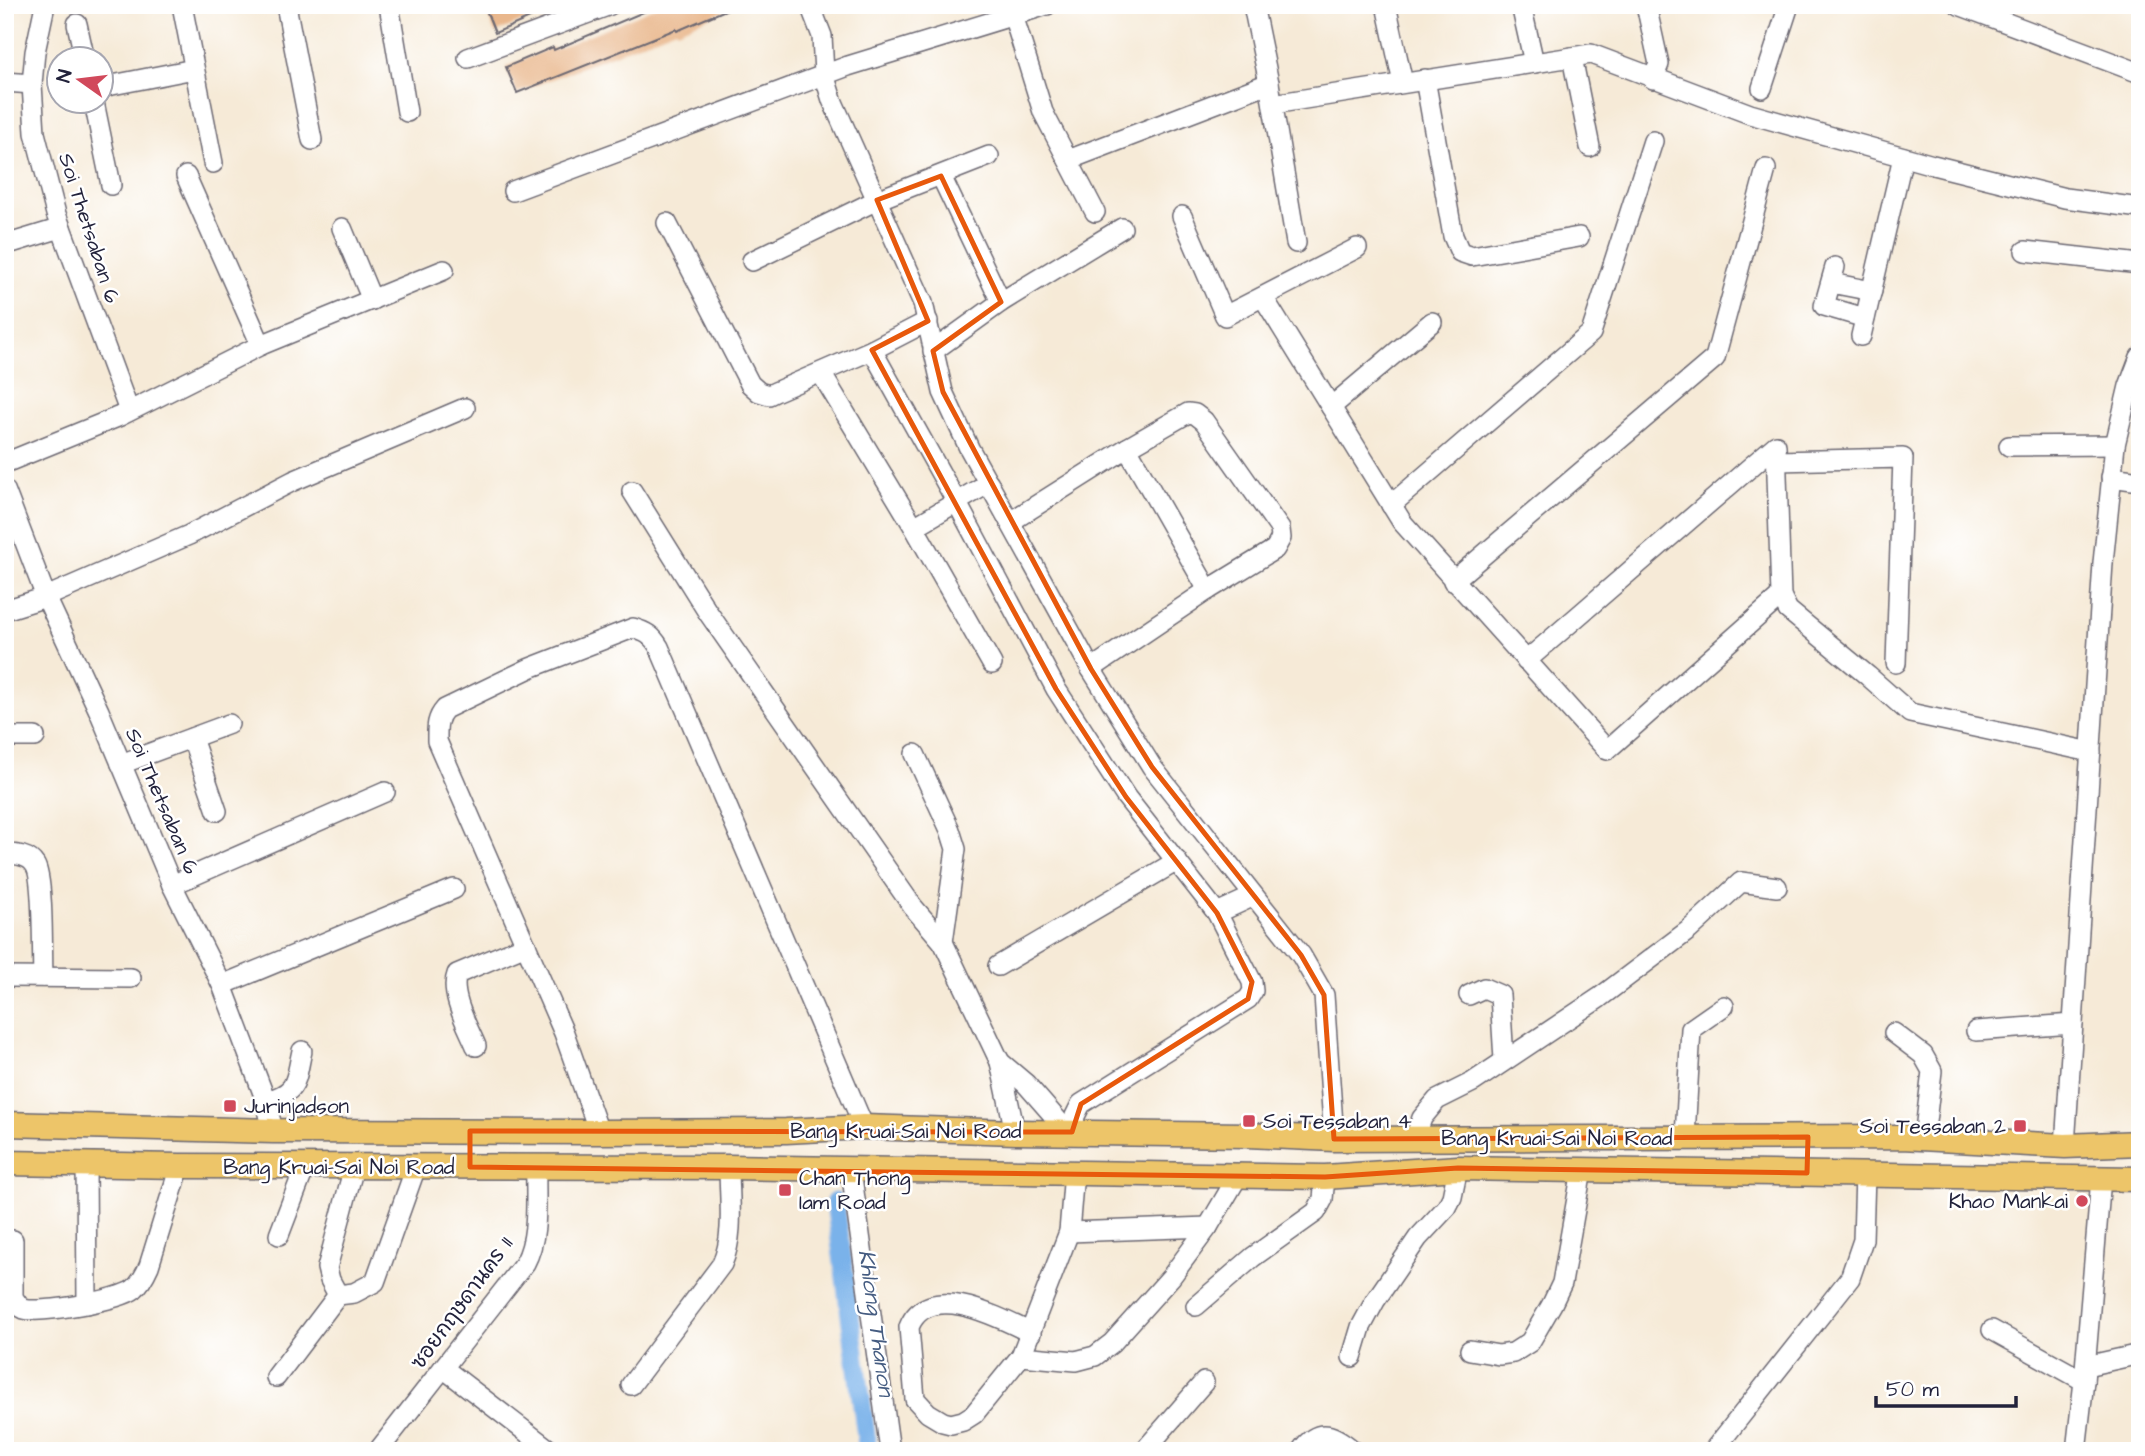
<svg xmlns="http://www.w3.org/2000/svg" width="2145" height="1456" font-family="'Architects Daughter','Playpen Sans Thai',sans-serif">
<rect width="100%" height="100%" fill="#fff"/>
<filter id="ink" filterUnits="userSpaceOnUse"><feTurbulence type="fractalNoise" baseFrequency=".0143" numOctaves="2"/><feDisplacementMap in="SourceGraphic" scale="14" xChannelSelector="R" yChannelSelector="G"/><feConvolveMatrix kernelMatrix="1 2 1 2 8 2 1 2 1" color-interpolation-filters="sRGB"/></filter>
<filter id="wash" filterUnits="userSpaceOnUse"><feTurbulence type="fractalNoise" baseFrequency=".00686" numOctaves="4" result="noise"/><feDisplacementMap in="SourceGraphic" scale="28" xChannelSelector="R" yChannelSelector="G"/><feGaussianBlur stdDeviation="1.57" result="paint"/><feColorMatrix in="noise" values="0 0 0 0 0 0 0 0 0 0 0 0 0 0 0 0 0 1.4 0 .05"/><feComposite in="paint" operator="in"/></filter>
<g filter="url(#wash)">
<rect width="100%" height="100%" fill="#f6ead7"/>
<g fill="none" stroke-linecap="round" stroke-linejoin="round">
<path stroke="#7ab2ea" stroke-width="19" d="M835,1202L868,1451"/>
</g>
<g id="blocks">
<g fill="#e9b78c">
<path d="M484,5H560L495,33Z"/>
<path d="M660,5H737L677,31L676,29L517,93L506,67L553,47L554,50Z"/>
</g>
</g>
</g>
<g filter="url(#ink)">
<use href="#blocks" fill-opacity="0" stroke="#6c6872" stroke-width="2"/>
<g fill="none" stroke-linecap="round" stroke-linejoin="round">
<g stroke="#6c6872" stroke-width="22">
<g id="minor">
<path d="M45,5L35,52L32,84L35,133L56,214L129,411"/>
<path d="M182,5L213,163"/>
<path d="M286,5L312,140"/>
<path d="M389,5L407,112"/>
<path d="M810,5L822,36L824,74L832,100L923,303L943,392L969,448L1091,669L1152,767L1301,955L1324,995L1334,1139"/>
<path d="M1253,5L1269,83L1296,243"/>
<path d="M1386,5L1403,83"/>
<path d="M1521,5L1534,63"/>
<path d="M1646,5L1659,64L1653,79"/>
<path d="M1959,5L2140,73"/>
<path d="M1013,15L1043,112L1095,212"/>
<path d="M77,24L85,60"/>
<path d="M1572,57L1590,147"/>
<path d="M468,58L610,5"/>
<path d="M1425,79L1453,236L1460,252L1472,256L1579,237"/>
<path d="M5,82L32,84"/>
<path d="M102,87L194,69"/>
<path d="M1762,88L1789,5"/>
<path d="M94,102L111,185"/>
<path d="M1273,104L1591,54L1750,114L1933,165L2065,198L2140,208"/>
<path d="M1068,160L1269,83"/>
<path d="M186,176L261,345"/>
<path d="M941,176L1001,302"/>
<path d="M513,191L848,66L1047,5"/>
<path d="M1182,216L1225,316L1357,248"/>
<path d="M667,223L750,384L759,392L769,395L775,392L872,350L928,321"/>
<path d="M342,228L372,300"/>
<path d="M5,245L61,228"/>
<path d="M2025,251L2140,264"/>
<path d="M752,261L877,200L989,156"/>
<path d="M1835,267L1824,306L1865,318"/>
<path d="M1831,283L1872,291"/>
<path d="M1263,297L1402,522L1607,750L1781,596"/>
<path d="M1861,336L1903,157"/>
<path d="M872,350L956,501L1056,689L1126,797L1217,913L1252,982L1253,991L1248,999L1081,1104L1075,1116L1073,1132"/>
<path d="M933,351L1001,302L1122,228"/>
<path d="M821,373L914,527L992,664"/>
<path d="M1331,407L1432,322"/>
<path d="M2009,446L2115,445"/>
<path d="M1127,448L1208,590"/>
<path d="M1777,461L1903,458L1896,663"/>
<path d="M5,463L120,416L261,345L444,270"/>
<path d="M2111,477L2140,481"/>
<path d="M5,490L46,597L99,711L172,885L222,985L266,1101L273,1131"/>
<path d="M632,491L707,611L913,907L943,942L1000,1062L1015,1132"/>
<path d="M1391,505L1591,333L1653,141"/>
<path d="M1010,522L1127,448L1188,413L1195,414L1204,421L1280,529L1281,538L1275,549L1208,590L1091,669"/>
<path d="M914,527L989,483"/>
<path d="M1453,581L1715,358L1766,169"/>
<path d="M5,610L46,597L189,535L293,481L465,408"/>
<path d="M1526,661L1776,445L1781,596L1788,610L1868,676L1910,713L2091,752"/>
<path d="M5,737H35"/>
<path d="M192,738L217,811"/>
<path d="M915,754L950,830L956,849L943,942"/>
<path d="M121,764L229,724"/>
<path d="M5,854C16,854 29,855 35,865C44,878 42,957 43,977"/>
<path d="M172,885L385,792"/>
<path d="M1217,913L1254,896"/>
<path d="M998,966L1177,861"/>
<path d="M5,977L131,978"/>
<path d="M222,985L454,889"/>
<path d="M1469,995L1484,988L1500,995L1504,1060"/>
<path d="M1976,1031L2073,1024"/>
<path d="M1894,1033L1923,1055L1932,1071L1924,1139"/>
<path d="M476,1046C468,1027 449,994 457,974L526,945"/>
<path d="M1000,1062L1026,1084L1068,1132"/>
<path d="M266,1101C299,1092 295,1081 302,1051"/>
<path d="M599,1132L564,1033L437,741C437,728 436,719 445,709L530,668L633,628C646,632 652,635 659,647L864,1127"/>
<path d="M1685,1137L1691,1029L1724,1006"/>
<path d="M1415,1138L1422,1118L1437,1100L1473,1082L1599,998L1689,930L1741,882L1777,887"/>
<path d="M2065,1146L2103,563L2115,445L2129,386L2140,357"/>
<path d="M86,1164L87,1304"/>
<path d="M851,1170L890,1451"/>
<path d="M1069,1232L1208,1227"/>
<path d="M279,1235L305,1167"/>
<path d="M13,1240V1297C16,1302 19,1307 24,1309C41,1314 120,1300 134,1289C141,1283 145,1275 149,1266L180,1166"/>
<path d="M338,1295L330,1280L327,1268L354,1167"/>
<path d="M1196,1306L1253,1257L1316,1212L1323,1199L1325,1177"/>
<path d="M1992,1330L2084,1381"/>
<path d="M1031,1333C1000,1318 928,1279 909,1327L915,1399L928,1413L943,1422L951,1424L963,1421L974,1414L1021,1356L1069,1232L1074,1172"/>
<path d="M1470,1350L1499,1355L1513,1353L1530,1342L1552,1304L1562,1283L1582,1170"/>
<path d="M1021,1356L1076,1361L1095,1356L1112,1343L1171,1277L1208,1227L1238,1176"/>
<path d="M1352,1357L1361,1327L1375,1301L1418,1238L1447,1207L1452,1197L1458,1168"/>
<path d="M2086,1366L2140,1354"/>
<path d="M443,1368L551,1451"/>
<path d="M276,1377L338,1295L354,1293L375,1282L416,1167"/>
<path d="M631,1385L722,1264C735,1235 729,1199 729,1167"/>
<path d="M378,1451L525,1263C540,1235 535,1198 536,1166"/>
<path d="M1144,1451L1204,1382"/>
<path d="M1301,1451C1319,1425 1334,1435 1354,1451"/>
<path d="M1713,1451L1850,1278L1863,1240L1865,1174"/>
<path d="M2076,1451L2084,1381L2101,1178"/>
</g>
</g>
<g stroke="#6c6872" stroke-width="27">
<g id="major">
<path d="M5,1124L273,1131L599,1132L786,1131L864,1127L1015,1132L1247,1135L1334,1139L1902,1137L2065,1146L2140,1143"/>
<path d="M5,1163L180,1166L729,1167L1325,1177L1458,1168L2140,1179"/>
</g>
</g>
<use href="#minor" stroke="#fff" stroke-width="19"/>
<use href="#major" stroke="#edc569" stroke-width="24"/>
</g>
</g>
<path fill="none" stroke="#e8590c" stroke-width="5" stroke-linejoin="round" d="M941,176L1001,302L933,351L943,392L1091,669L1152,767L1301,955L1324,995L1334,1139L1808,1137L1807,1173L1458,1168L1325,1177L470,1167V1131L1072,1132L1081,1104L1248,999L1252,982L1217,913L1126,797L1056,689L872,350L928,321L877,200Z"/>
<g fill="#d1495b" stroke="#fff" stroke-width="2.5">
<rect x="223" y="1099" width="14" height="14" rx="3.5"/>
<rect x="1242" y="1114" width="14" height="14" rx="3.5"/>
<rect x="2013" y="1119" width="14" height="14" rx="3.5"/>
<rect x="778" y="1183" width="14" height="14" rx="3.5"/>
<circle cx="2082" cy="1201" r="7"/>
</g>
<g text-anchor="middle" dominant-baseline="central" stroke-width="5" stroke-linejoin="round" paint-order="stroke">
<g font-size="21" fill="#22223b" stroke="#fff">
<text transform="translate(89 228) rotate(72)">Soi Thetsaban 6</text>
<text transform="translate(162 801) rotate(67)">Soi Thetsaban 6</text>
<text x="906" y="1131">Bang Kruai-Sai Noi Road</text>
<text x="1557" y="1138">Bang Kruai-Sai Noi Road</text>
<text x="339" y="1167">Bang Kruai-Sai Noi Road</text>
<text transform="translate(462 1303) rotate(-54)">ซอยกฤษดานคร 11</text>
</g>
<g font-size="21" fill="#22223b" stroke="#fff" text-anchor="start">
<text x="244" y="1106">Jurinjadson</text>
<text x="1263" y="1121">Soi Tessaban 4</text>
<text x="2006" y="1126" text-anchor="end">Soi Tessaban 2</text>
<text x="799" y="1178">Chan Thong<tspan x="799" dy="24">Iam Road</tspan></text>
<text x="2068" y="1201" text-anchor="end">Khao Mankai</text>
</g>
<g font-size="23" font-style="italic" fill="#455c81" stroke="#fff">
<text transform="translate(876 1323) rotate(82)">Khlong Thanon</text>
</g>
</g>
<rect width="2145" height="1456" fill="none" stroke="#fff" stroke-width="28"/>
<g transform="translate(80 80) rotate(284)"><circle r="33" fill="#ffffff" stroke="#a7a7b1" stroke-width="2"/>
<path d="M0-5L12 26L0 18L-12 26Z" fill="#d1495b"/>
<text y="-10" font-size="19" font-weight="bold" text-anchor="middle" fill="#22223b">N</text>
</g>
<path d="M1876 1396v10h140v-10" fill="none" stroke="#22223b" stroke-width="3.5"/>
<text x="1886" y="1396" font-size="21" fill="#22223b" stroke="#ffffff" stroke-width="5" paint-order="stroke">50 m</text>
</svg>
